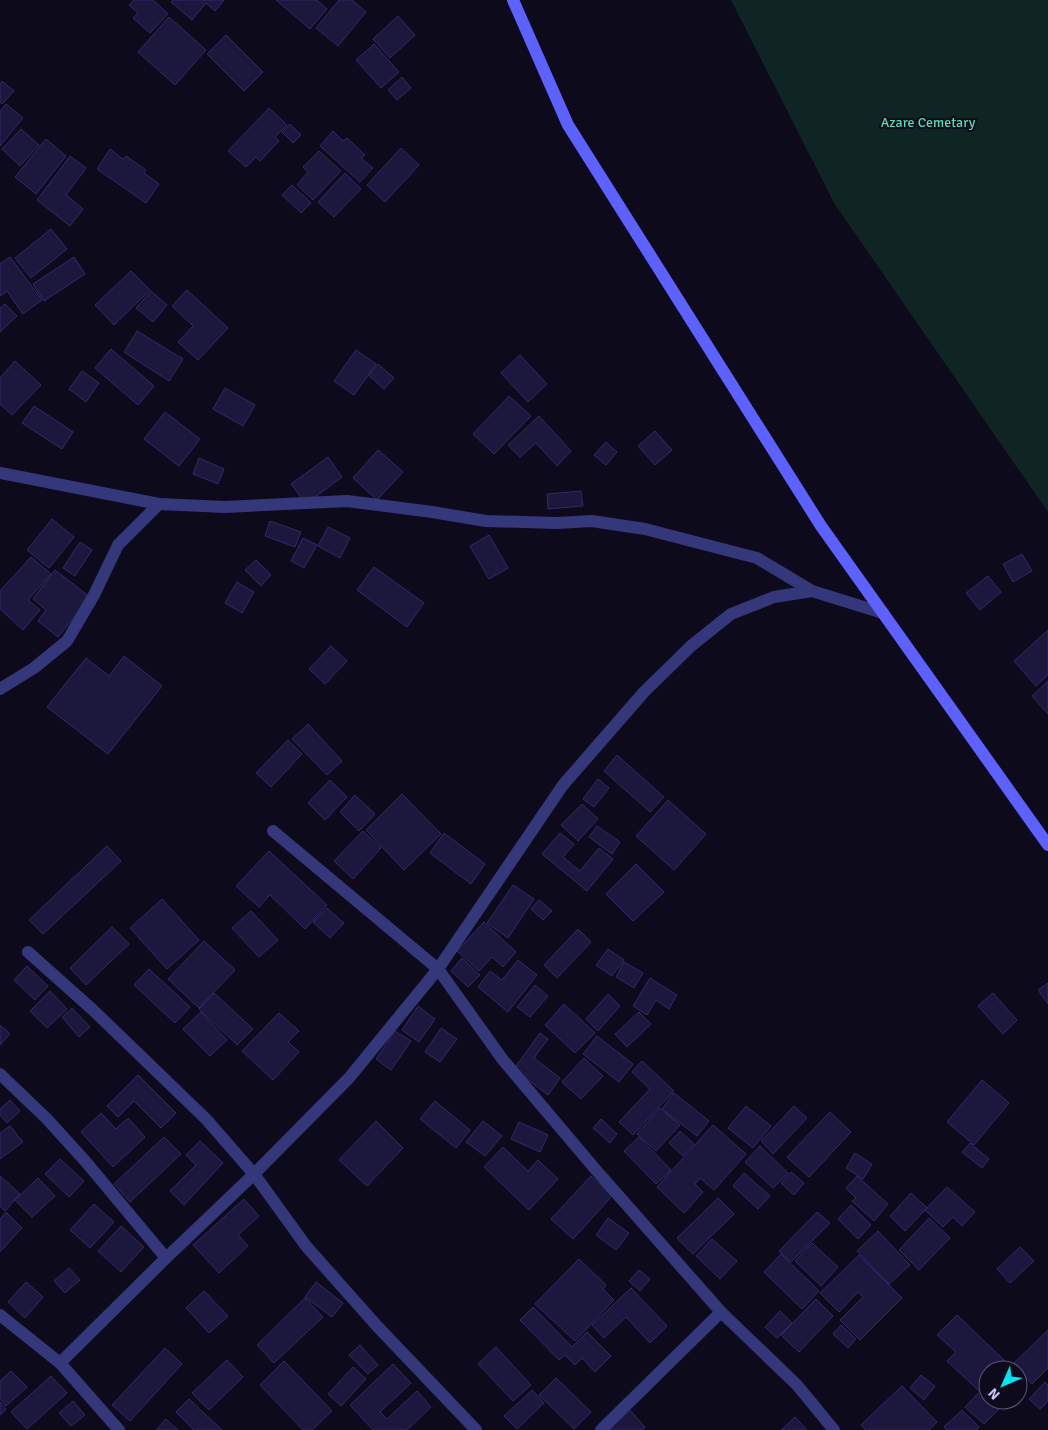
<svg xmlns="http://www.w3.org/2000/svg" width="1048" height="1430" font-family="Signika,sans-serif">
<rect width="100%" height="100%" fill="#0d0b1b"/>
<path fill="#0e2523" d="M731,0H1048V512L834,203Z"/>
<g fill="#1c173c" stroke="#322968">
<path d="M134,0H153L168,14L150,33L133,18L138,13L129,5Z"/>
<path d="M173,0H224L215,11L206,3L192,20L171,2Z"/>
<path d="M276,0H317L327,9L310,29Z"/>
<path d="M339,0H352L366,12L338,46L316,28Z"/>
<path d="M398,16L415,35L390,58L373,39Z"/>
<path d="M169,17L206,50L175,85L138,52Z"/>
<path d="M226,35L263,72L244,91L207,54Z"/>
<path d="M374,44L399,72L381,88L356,60Z"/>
<path d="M402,77L411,88L397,100L388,90Z"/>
<path d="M2,81L14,91L2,104L0,102V84Z"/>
<path d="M6,104L23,118L0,146V111Z"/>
<path d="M269,108L287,125L275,137L279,141L260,161L256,157L246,167L228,151Z"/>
<path d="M290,124L301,135L293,143L282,132Z"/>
<path d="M21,129L39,145L20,166L2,149Z"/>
<path d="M333,131L343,141L347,138L365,155L361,158L373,168L360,182L320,146Z"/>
<path d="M46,139L66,156L36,194L15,177Z"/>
<path d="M401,148L419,165L385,202L367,185Z"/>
<path d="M110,149L123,159L126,156L146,170L144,173L159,184L146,203L97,169Z"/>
<path d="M319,151L341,171L313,200L297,185L308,172L303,167Z"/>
<path d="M70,156L86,168L66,195L83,209L70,226L37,200Z"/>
<path d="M345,173L361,189L334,217L318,202Z"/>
<path d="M292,185L311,203L301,213L282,195Z"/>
<path d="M51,229L67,249L31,278L15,258Z"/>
<path d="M10,257L42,300L23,314L7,291L0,296V264Z"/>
<path d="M74,257L85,274L44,301L33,284Z"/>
<path d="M131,271L150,290L114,325L95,305Z"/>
<path d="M187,290L228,328L198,360L178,342L193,326L172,306Z"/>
<path d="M151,291L167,305L153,322L136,308Z"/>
<path d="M5,304L17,316L0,332V308Z"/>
<path d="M137,331L183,359L169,381L124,352Z"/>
<path d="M111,349L154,386L138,405L95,368Z"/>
<path d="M356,350L376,364L354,395L334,381Z"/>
<path d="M520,355L547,384L528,402L501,373Z"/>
<path d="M15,361L41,385L12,415L0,404V378Z"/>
<path d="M378,364L394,378L384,389L368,375Z"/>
<path d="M82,371L99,383L86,402L69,389Z"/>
<path d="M225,388L255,405L243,426L213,409Z"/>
<path d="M509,396L531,416L494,454L473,434Z"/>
<path d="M34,406L73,432L62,449L22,423Z"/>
<path d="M165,412L200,439L179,466L144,439Z"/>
<path d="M539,416L571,451L557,466L536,443L520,457L508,445Z"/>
<path d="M655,431L672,450L655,465L638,446Z"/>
<path d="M606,442L617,452L606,465L594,455Z"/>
<path d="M378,450L403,472L377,500L353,478Z"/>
<path d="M328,457L342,477L306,504L291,484Z"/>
<path d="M199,458L224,469L218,484L193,474Z"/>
<path d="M581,491L583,506L548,509L547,494Z"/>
<path d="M52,519L74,537L49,568L27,550Z"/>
<path d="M270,521L301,532L295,547L265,536Z"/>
<path d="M328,527L350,538L340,558L318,546Z"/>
<path d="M489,535L508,568L489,579L470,546Z"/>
<path d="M303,538L317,545L304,568L291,561Z"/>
<path d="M80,542L92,550L75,576L63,568Z"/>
<path d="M1022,554L1032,571L1013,582L1003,564Z"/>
<path d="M31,557L51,574L28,600L40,610L23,630L0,609V591Z"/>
<path d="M256,560L271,575L261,586L245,570Z"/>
<path d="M374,567L424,603L407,627L357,590Z"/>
<path d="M55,570L90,597L58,637L38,621L46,610L33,599Z"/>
<path d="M988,576L1001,592L980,610L966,593Z"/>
<path d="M237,582L254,592L242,613L225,603Z"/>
<path d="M1048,630V675L1036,686L1014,661Z"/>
<path d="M331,646L347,661L325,684L309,669Z"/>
<path d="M124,656L162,686L108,754L47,707L86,658L109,676Z"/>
<path d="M1048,681V714L1032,696Z"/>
<path d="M308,724L342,761L327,775L292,739Z"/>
<path d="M288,740L302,754L271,787L256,773Z"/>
<path d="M617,755L664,797L650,812L604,771Z"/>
<path d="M598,779L609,788L594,807L583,799Z"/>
<path d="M330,780L347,797L325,820L308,803Z"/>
<path d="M402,794L441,834L404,870L366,830Z"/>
<path d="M355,795L375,814L359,831L340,812Z"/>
<path d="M668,800L706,834L674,870L636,836Z"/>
<path d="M582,804L598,819L578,841L561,825Z"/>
<path d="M597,826L620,842L612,854L589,837Z"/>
<path d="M363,831L381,848L353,879L334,861Z"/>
<path d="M444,833L485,864L471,884L430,853Z"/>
<path d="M560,833L574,844L563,857L580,871L599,848L613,859L587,891L542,854Z"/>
<path d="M107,846L121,861L43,934L29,920Z"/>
<path d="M269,851L327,905L305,929L270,895L259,907L236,886Z"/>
<path d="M636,864L664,892L633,921L606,894Z"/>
<path d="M513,885L534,899L508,938L487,923Z"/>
<path d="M162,899L199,940L167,969L130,928Z"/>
<path d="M539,900L552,911L543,920L531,909Z"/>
<path d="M327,908L344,923L330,938L313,922Z"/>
<path d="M251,911L278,940L259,957L232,928Z"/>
<path d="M484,922L516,952L503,967L492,957L479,971L457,951Z"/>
<path d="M112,927L129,944L86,985L70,968Z"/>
<path d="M578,929L591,942L557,978L544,965Z"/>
<path d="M204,941L235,970L199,1008L168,979Z"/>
<path d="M608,949L624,960L612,976L596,965Z"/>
<path d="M462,958L480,975L468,987L451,971Z"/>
<path d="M518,960L537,975L508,1012L478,987L490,971L502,980Z"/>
<path d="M624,962L643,973L634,988L616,977Z"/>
<path d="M27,966L48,986L35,1000L14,980Z"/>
<path d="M149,969L190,1007L175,1023L134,985Z"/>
<path d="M650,978L677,995L669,1009L656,1000L647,1015L633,1006Z"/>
<path d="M1048,983V1004L1038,990Z"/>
<path d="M535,985L548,996L530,1017L517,1007Z"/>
<path d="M50,991L67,1009L47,1028L30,1011Z"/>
<path d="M214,993L253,1029L237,1045L199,1009Z"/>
<path d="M993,993L1017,1020L1003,1034L978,1006Z"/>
<path d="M608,994L620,1006L598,1031L586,1019Z"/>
<path d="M564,1004L595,1033L575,1053L545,1025Z"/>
<path d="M418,1006L435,1019L419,1042L402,1030Z"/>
<path d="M72,1008L90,1027L79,1037L62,1017Z"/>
<path d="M201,1012L227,1040L210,1056L183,1029Z"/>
<path d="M639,1012L651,1024L627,1047L615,1034Z"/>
<path d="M279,1013L299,1031L288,1042L299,1052L273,1080L242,1051Z"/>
<path d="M0,1025L10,1034L0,1045Z"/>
<path d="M441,1028L457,1039L440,1062L425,1052Z"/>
<path d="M395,1031L411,1041L391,1070L376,1059Z"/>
<path d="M540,1033L548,1039L534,1058L560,1078L548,1095L514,1069Z"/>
<path d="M597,1036L633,1064L619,1082L583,1054Z"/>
<path d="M584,1058L603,1076L581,1099L562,1082Z"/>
<path d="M642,1061L674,1091L633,1135L619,1122L650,1089L632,1072Z"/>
<path d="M138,1075L176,1113L161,1128L134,1101L118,1117L107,1106Z"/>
<path d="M982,1080L1009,1103L974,1145L947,1122Z"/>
<path d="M674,1093L709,1121L697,1136L662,1109Z"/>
<path d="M10,1100L20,1111L7,1123L0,1115V1109Z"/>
<path d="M435,1101L470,1130L456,1148L420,1119Z"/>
<path d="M746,1106L771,1126L753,1148L728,1128Z"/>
<path d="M794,1106L807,1118L773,1154L761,1141Z"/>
<path d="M660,1108L680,1125L656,1151L637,1134Z"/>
<path d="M830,1112L851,1132L809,1177L787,1157Z"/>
<path d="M101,1113L116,1129L128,1118L145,1137L113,1167L81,1132Z"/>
<path d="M601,1119L617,1134L610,1143L593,1128Z"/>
<path d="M376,1121L403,1148L367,1186L339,1160Z"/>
<path d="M483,1121L502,1136L485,1156L466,1142Z"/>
<path d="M519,1122L548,1135L540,1152L511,1139Z"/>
<path d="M713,1125L746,1154L714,1190L700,1178L695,1184L703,1192L684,1213L657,1187Z"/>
<path d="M10,1126L23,1142L0,1159V1133Z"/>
<path d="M680,1131L694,1144L683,1156L669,1143Z"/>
<path d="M164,1137L181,1154L130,1202L114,1184Z"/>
<path d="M639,1137L671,1170L656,1184L624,1151Z"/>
<path d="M200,1141L223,1163L184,1205L170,1191L196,1165L186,1155Z"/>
<path d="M970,1143L989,1159L982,1168L962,1152Z"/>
<path d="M760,1146L788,1173L773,1188L745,1162Z"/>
<path d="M503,1147L528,1171L538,1160L558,1179L529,1210L484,1167Z"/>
<path d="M855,1153L872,1164L863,1179L846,1168Z"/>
<path d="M60,1159L84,1181L69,1197L45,1174Z"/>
<path d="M791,1172L804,1183L794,1195L781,1183Z"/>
<path d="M744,1173L770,1196L758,1209L733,1186Z"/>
<path d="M0,1176L20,1194L5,1211L0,1206Z"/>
<path d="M591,1176L612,1196L573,1239L551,1219Z"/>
<path d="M857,1176L888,1204L874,1221L852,1201L856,1198L846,1188Z"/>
<path d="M38,1178L55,1196L32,1217L15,1200Z"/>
<path d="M947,1187L975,1212L962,1226L953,1217L943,1227L925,1210Z"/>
<path d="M911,1193L927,1208L905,1231L890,1216Z"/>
<path d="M718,1198L734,1214L693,1254L677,1238Z"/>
<path d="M244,1199L259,1216L238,1235L248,1246L219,1273L193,1245Z"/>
<path d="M94,1204L114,1222L90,1248L70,1230Z"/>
<path d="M851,1205L871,1225L858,1239L838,1219Z"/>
<path d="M6,1212L22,1228L0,1252V1219Z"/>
<path d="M817,1212L830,1223L791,1262L779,1251Z"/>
<path d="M608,1218L629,1233L616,1250L596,1235Z"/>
<path d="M929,1218L950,1238L919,1270L899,1250Z"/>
<path d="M121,1226L144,1247L121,1272L98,1251Z"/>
<path d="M878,1231L910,1265L889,1284L857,1251Z"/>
<path d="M712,1239L737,1261L720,1279L696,1256Z"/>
<path d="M812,1243L838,1267L821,1286L795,1261Z"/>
<path d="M1020,1247L1034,1261L1010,1283L997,1269Z"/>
<path d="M781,1254L819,1291L802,1309L764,1272Z"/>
<path d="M859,1255L902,1298L860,1340L840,1320L863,1297L858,1292L839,1312L820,1293Z"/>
<path d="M579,1259L606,1285L603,1289L614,1300L575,1341L535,1304Z"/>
<path d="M69,1268L80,1280L65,1293L54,1281Z"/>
<path d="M639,1270L650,1279L640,1291L629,1281Z"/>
<path d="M26,1282L43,1297L25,1318L8,1302Z"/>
<path d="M316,1282L343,1303L332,1317L305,1297Z"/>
<path d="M631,1288L667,1326L650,1343L626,1317L604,1338L592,1325Z"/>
<path d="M204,1291L228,1316L209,1333L186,1308Z"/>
<path d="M305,1298L323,1317L274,1363L257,1345Z"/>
<path d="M816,1299L833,1316L799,1352L781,1335Z"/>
<path d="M533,1307L572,1347L587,1332L611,1356L595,1372L582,1358L575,1365L565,1355L559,1360L520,1320Z"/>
<path d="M780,1311L792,1323L777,1338L765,1327Z"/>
<path d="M957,1315L1006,1362L999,1370H988V1381L979,1391L947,1361L956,1352L937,1335Z"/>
<path d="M841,1325L856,1339L848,1348L833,1334Z"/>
<path d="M1048,1330V1368L1032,1384L1013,1364Z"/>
<path d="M360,1345L378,1365L368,1374L349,1355Z"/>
<path d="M496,1347L531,1385L513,1401L478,1364Z"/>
<path d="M165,1348L182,1364L130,1421L112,1405Z"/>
<path d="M227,1360L243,1377L209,1410L192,1393Z"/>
<path d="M284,1361L332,1411L312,1430H303L260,1385Z"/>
<path d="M393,1364L411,1383L380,1412L387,1419L417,1391L431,1407L407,1430H373L350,1405Z"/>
<path d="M353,1367L366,1379L341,1406L328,1394Z"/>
<path d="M11,1371L27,1387L6,1406L0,1399V1381Z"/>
<path d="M1018,1372L1027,1381L1018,1390Z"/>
<path d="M921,1375L935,1386L924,1400L910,1388Z"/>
<path d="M51,1376L67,1393L27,1429L11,1412Z"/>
<path d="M556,1378L591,1412L574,1429L539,1395Z"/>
<path d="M1045,1382L1048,1385V1401L1040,1409L1029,1399Z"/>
<path d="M902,1386L937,1422L929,1430H866L861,1425Z"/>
<path d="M985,1386L988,1389V1400H1000L1004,1404L984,1424L965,1407Z"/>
<path d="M532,1390L544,1403L517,1429L504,1416Z"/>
<path d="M189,1399L222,1430H194L176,1412Z"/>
<path d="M73,1401L85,1415L71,1426L59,1413Z"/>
<path d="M0,1402L6,1409L0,1415Z"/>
<path d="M629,1409L645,1427L642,1430H610L608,1428Z"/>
<path d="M962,1410L979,1427L976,1430H947L944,1427Z"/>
<path d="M795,1417L807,1430H781Z"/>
<path d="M166,1419L178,1430H156Z"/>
</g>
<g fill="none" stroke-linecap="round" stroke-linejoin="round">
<g stroke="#35377b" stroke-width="12">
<path d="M0,473L159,504L225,507L347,501L432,512L486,521L557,523L592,521L645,529L757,558L812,591"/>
<path d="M0,689L34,668L67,641L94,595L118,545L159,504"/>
<path d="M273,831L438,969L503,1060L596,1170L721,1312L797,1385L834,1430"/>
<path d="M28,952L93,1010L206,1119L254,1174L306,1246L377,1326L476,1430"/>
<path d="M0,1074L47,1119L86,1162L166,1258"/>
<path d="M0,1315L60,1363L119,1430"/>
<path d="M60,1363L166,1258L254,1174L349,1078L438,969L563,785L644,692L691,646L731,614L774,597L812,591L883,613"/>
<path d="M601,1430L721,1312"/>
</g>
<path stroke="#5c61ff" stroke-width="12" d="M513,0L568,125L821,526L1048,845"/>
</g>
<g text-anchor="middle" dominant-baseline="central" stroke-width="4" stroke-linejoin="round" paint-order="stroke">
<g font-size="14" fill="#52deb3" stroke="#0d0b1b">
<text x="928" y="122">Azare Cemetary</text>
</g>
</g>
<g transform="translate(1003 1385) rotate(225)"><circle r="24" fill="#0d0b1b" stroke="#585576"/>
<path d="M0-4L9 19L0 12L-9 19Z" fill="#00e6f0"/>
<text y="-8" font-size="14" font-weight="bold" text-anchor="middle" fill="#c8c5ff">N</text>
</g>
</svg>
